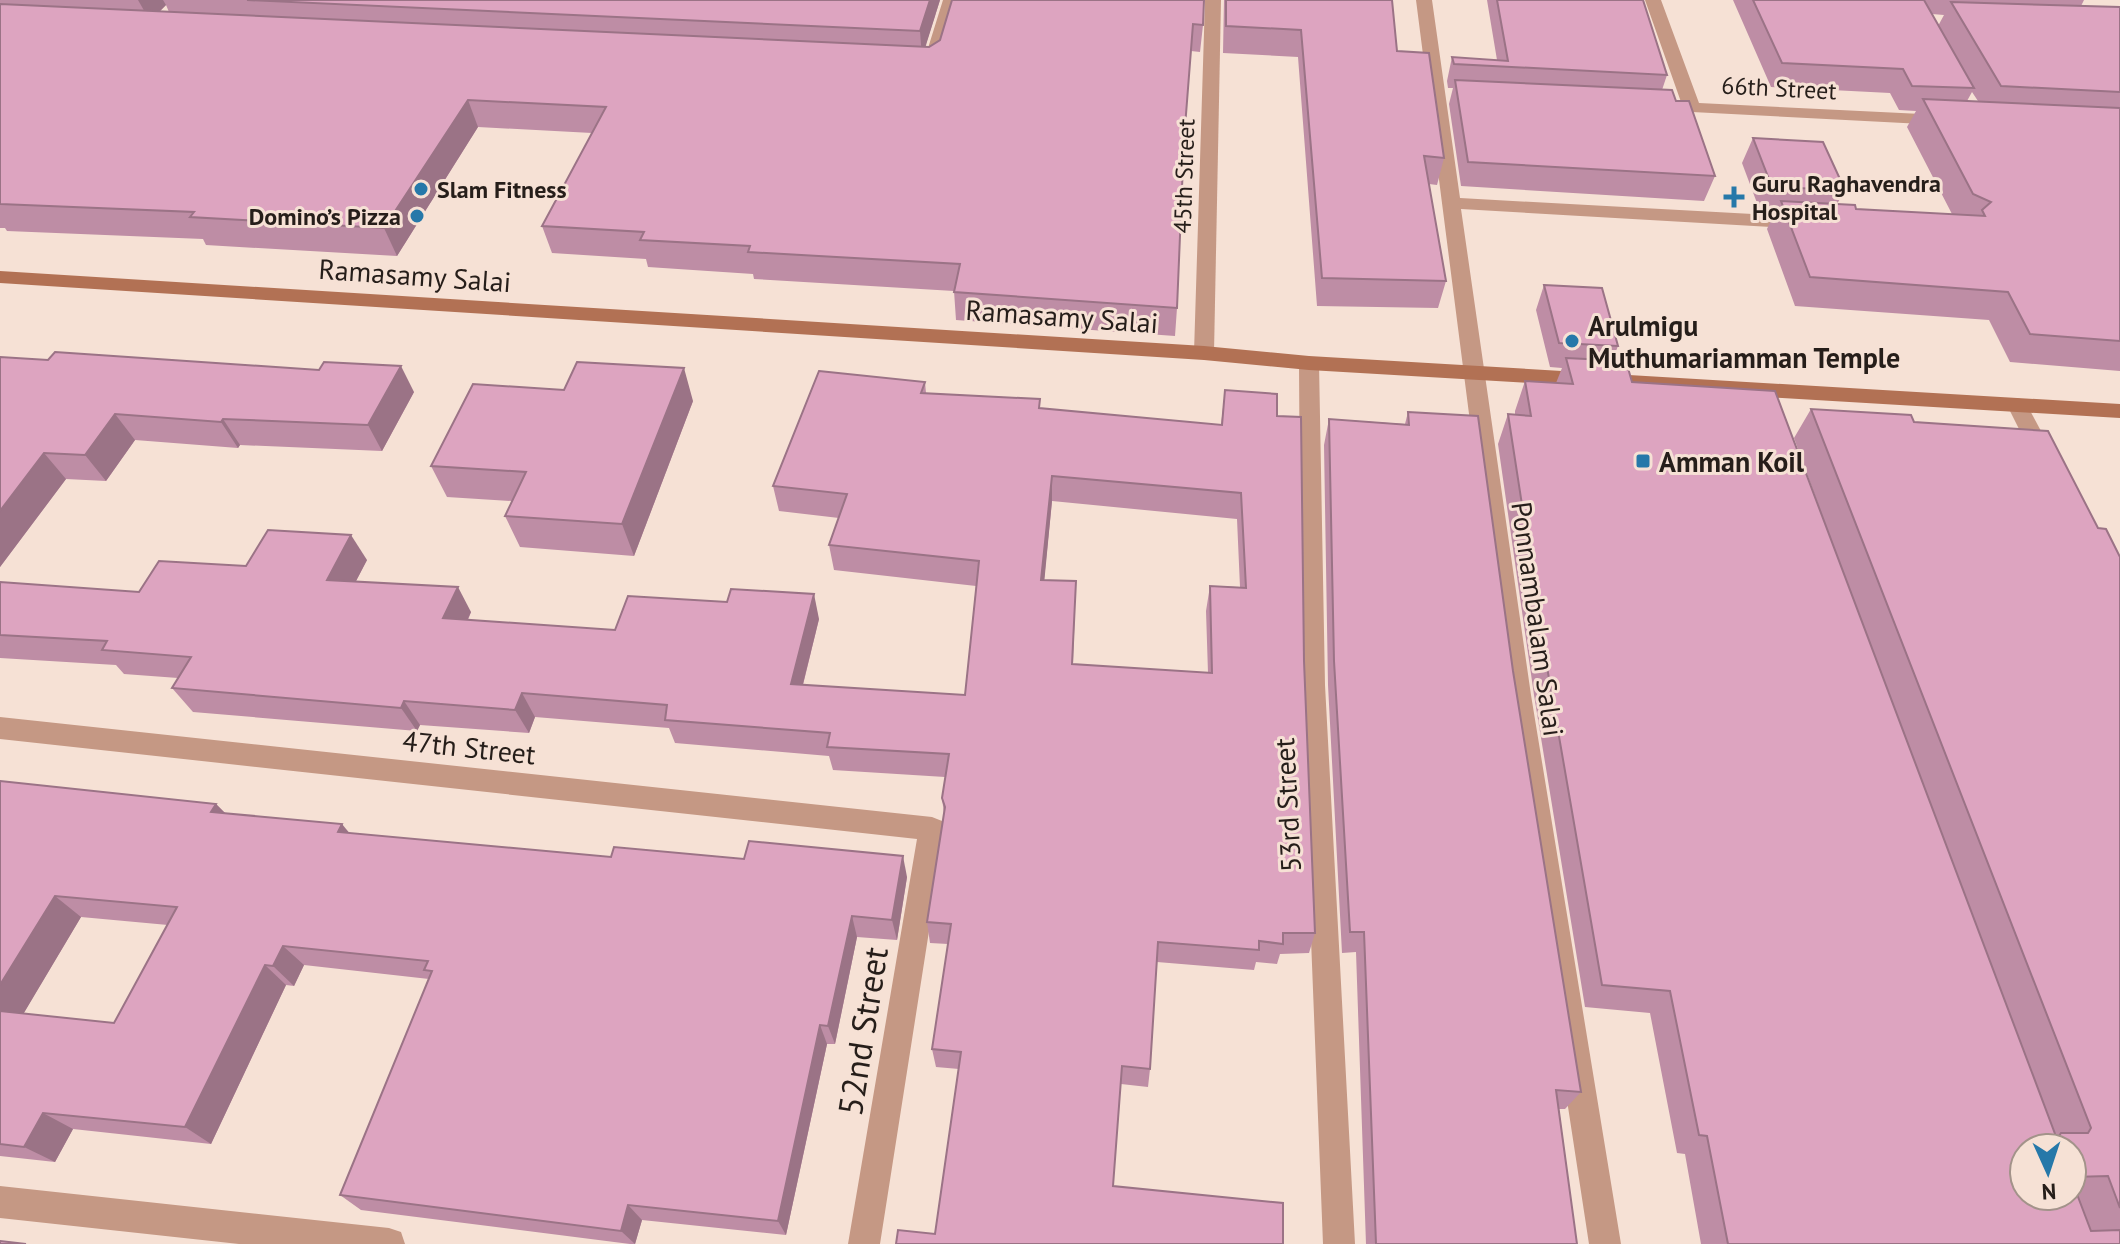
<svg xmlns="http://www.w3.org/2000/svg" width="2120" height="1244" font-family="'PT Sans',sans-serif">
<rect width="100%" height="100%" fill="#f6e1d5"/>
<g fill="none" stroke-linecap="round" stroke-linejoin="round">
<g fill="#c59884" fill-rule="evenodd">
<path d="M943,0H959L939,66L931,71L919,69L917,66L924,61Z"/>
<path d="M1205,0H1221L1214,353L1204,360L1194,353Z"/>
<path d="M1416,0H1432L1460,198L1805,217L1814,223L1805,229L1461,209L1531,695L1621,1244H1589L1505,695Z"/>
<path d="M1645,0H1661L1699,103L1942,115L1951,120L1942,125L1653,110L1651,106L1653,102H1681Z"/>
<path d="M1309,356L1319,363L1325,685L1355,1244H1323L1301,685L1299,363Z"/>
<path d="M2017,398L2024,400L2027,405L2056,459L2053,464H2037L2034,459L2007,405L2010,400Z"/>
<path d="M0,717L932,817L942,821L945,829L880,1244H848L917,839L0,739Z"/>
<path d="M0,1186L389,1228L401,1232L405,1244H239L0,1218Z"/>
</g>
<path fill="#b27154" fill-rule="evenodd" d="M0,271L1204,346L1309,356L2120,404V418L1309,370L1204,360L0,283Z"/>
</g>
<g fill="#be8da5" fill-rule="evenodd">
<path d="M0,0H940L925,47H929L940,40L952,0L1203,25L1200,52L1191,51L1184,140L1177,308L1175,336L956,320L954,291L754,279L753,274L648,267L646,259L552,253L542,226L592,133L478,127L397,256L206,245L203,239L7,231L5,228H0ZM166,5L169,12H159Z"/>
<path d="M1224,0H1392L1397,51L1444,158L1437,185L1429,184L1446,281L1438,308L1317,306L1298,57L1223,53Z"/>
<path d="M1487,0H1643L1667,75L1662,90L1676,101L1715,176L1704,201L1461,186L1449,104L1453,88H1448L1447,81L1452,57L1497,60Z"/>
<path d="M1733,0H2084L2081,6L2120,7V371L2010,362L1989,320L1795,306L1767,229L1775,212L1760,211L1742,163L1753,138L1845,190L1837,204L1856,209L1952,214L1907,127L1916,111L1899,110L1890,93L1771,87ZM1932,14L1944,15L1938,26ZM1972,92L1978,101H1967Z"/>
<path d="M1544,285L1618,346L1612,361L1632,382L1833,545L1794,438L1811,409L1914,422L2098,528L2120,557V1244H1701L1685,1154L1677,1153L1650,1013L1585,1007L1534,695L1498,444L1508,414L1515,415V411L1525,381L1556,383L1562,368L1550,367L1536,310ZM2024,1148H2072V1196Z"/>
<path d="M0,357L414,392L382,451L240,445L238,448L135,440L106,481L66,479L0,567Z"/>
<path d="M925,382L926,393L1040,399V408L1221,425L1225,390L1277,416L1304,661L1315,933L1309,953L1280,954L1277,964L1256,962L1254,970L1157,962L1150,1069L1148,1087L1121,1084L935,1234L959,1069L936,1067L932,1049L948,944L930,943L927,922L944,814L942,798L945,777L833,770L829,756L675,743L669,728L535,717L529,733L420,725L417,731L193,712L172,688L178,678L124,674L116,665L0,658V582L139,592L246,566L367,560L356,581L471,612L468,620L615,630L819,619L803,685L965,695L976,586L834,570L829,545L839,518L779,511L773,486ZM1052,501L1237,519L1240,587L1210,586L1206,611L1208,673L1073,664L1075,606L1044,580Z"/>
<path d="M693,401L634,556L520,547L505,516L512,501L447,497L431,466Z"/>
<path d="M1408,412L1513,671L1581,1092L1565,1109H1559L1577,1244H1366L1356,952L1342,953L1328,685L1324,445L1329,419L1405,424Z"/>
<path d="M0,781L216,804L226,814L349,833L611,857L907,877L897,940L857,937L835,1044H827L786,1235L642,1220L635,1244H630L361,1210L340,1195L429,979L304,965L294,986L286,985L211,1144L73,1129L55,1162L0,1156ZM81,917L168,925L114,1023L23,1014Z"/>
</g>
<g fill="#9b7386">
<path d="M138,0H163L166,5L150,21Z"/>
<path d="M930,0H940L922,58L920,31Z"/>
<path d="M468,100L478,127L397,256L384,228Z"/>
<path d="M401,366L414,392L382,451L368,425Z"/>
<path d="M684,368L693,401L634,556L622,524Z"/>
<path d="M115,414L135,440L106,481L85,455Z"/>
<path d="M223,419L240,445L238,448L221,422Z"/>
<path d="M44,453L66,479L0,567V511Z"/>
<path d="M1052,476V501L1042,605L1041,580Z"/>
<path d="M351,535L367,560L344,604L327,580Z"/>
<path d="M458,587L471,612L457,642L443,618Z"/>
<path d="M814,594L819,619L797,708L791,684Z"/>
<path d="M522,693L535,717L529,733L515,710Z"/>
<path d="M404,701L420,725L417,731L401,708Z"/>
<path d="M216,804L238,826L211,812Z"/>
<path d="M342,824L360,846L338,832Z"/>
<path d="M903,856L907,877L897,940L892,920Z"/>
<path d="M55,896L81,917L15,1028L0,1019V985Z"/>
<path d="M852,916L857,937L835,1044L828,1026Z"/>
<path d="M283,946L304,965L294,986L273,966Z"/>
<path d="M265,965L286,985L211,1144L185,1127Z"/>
<path d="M820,1025L827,1044L786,1235L778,1221Z"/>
<path d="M43,1113L73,1129L55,1162L24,1147Z"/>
<path d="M628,1205L642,1220L635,1244L621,1231Z"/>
</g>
<g fill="#dda4c0" stroke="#9b7386" stroke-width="2" fill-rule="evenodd">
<path d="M247,0H930L920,31Z"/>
<path d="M952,0H1204L1203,25L1193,24L1184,140L1177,308L954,292L960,264L748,252L750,246L640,240L644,232L542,226L606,107L468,100L384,228L190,217L194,212L0,204V4L929,47L940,40Z"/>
<path d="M1226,0H1392L1397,51L1429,53L1444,158L1424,156L1446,281L1322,278L1301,30L1226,26Z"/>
<path d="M1497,0H1643L1667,75L1454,64L1452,57L1508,61Z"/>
<path d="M1753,0H1924L1974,88L1912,86L1903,69L1782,63Z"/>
<path d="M1951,2L2120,7V92L2001,86Z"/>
<path d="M1455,80L1672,90L1676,101H1689L1715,176L1468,162Z"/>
<path d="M1923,99L2120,108V341L2030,334L2008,292L1810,277L1781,201L1855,205L1856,209L1985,216L1982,210L1991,202L1973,194Z"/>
<path d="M1753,138L1823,142L1845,190L1772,187Z"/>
<path d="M1544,285L1602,288L1618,346L1559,343Z"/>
<path d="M55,352L319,370L324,362L401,366L368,425L223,419L221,422L115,414L85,455L44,453L0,511V357L48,360Z"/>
<path d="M1566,358L1626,361L1632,382L1775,391L2057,1139L2061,1133H2088L2091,1128L1811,409L1911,415L1914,422L2048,431L2098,528L2106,529L2120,557V1208L2108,1176L2072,1177V1148H2024V1196H2072V1181L2091,1231L2120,1230V1244H1728L1707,1136L1699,1135L1670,991L1602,985L1547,667L1508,414L1531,416L1525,381L1573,384Z"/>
<path d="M577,362L684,368L622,524L505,516L526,472L431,466L473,384L564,390Z"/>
<path d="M819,371L925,382L921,393L1040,399L1039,408L1222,425L1225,390L1277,394V416L1301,417L1304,661L1315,933H1283V944L1259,941V950L1158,942L1150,1069L1122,1066L1113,1186L1283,1203V1244H896L898,1230L935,1234L961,1052L932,1049L951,924L927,922L945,807L942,798L949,754L827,747L830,733L665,720L667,705L522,693L515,710L404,701L401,708L172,688L191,657L102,650L107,641L0,635V582L139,592L159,561L246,566L268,530L351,535L327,580L458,587L443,618L615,630L628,596L727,602L731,589L814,594L791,684L965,695L979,561L829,545L847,494L773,486ZM1052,476L1241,493L1246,588L1210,586L1212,673L1072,664L1076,581L1041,580Z"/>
<path d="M1408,412L1478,416L1513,671L1581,1092L1556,1090L1577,1244H1376L1364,932H1350L1334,661L1329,419L1409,425Z"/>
<path d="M0,781L216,804L211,812L342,824L338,832L611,857L614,847L744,859L749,841L903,856L892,920L852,916L828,1026L820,1025L778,1221L628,1205L621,1231L340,1195L432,971L424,970L428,961L283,946L273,966L265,965L185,1127L43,1113L24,1147L0,1144V1011L114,1023L177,907L55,896L0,985Z"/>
<path d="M0,1241L26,1244H0Z"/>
</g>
<g fill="#2678a9" stroke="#f6e1d5" stroke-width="3">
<circle cx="421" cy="189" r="8"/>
<path d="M1730 185h8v8h8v8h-8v8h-8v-8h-8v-8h8z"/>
<circle cx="417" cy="216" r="8"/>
<circle cx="1572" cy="341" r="8"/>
<rect x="1635" y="453" width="16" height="16" rx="4"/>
</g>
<g text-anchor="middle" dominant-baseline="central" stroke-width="6" stroke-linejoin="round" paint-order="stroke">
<g font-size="24" fill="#261e1a" stroke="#f6e1d5">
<text transform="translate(1779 88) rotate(3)">66th Street</text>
<text transform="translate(1184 176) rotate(-88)">45th Street</text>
</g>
<g font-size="24" font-weight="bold" fill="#261e1a" stroke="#f6e1d5" text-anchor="start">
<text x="1752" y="183">Guru Raghavendra<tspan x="1752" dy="28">Hospital</tspan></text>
<text x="437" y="189">Slam Fitness</text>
<text x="401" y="216" text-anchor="end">Domino’s Pizza</text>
</g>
<g font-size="28" fill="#261e1a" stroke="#f6e1d5">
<text transform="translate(415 275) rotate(4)">Ramasamy Salai</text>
<text transform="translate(1062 316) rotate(4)">Ramasamy Salai</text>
<text transform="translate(1538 619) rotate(82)">Ponnambalam Salai</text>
<text transform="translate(469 747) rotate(6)">47th Street</text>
<text transform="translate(1287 805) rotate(-93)">53rd Street</text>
</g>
<g font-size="28" font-weight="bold" fill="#261e1a" stroke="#f6e1d5" text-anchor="start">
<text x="1588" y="325">Arulmigu<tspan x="1588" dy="32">Muthumariamman Temple</tspan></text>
<text x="1659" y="461">Amman Koil</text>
</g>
<g font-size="34" fill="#261e1a" stroke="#f6e1d5">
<text transform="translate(862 1031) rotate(-81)">52nd Street</text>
</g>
</g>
<g transform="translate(2048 1172) rotate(177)"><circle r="38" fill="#f6e1d5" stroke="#a3938a" stroke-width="2"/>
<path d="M0-6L14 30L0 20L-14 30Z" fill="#2678a9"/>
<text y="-12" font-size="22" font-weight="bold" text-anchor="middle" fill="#261e1a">N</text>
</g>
</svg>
